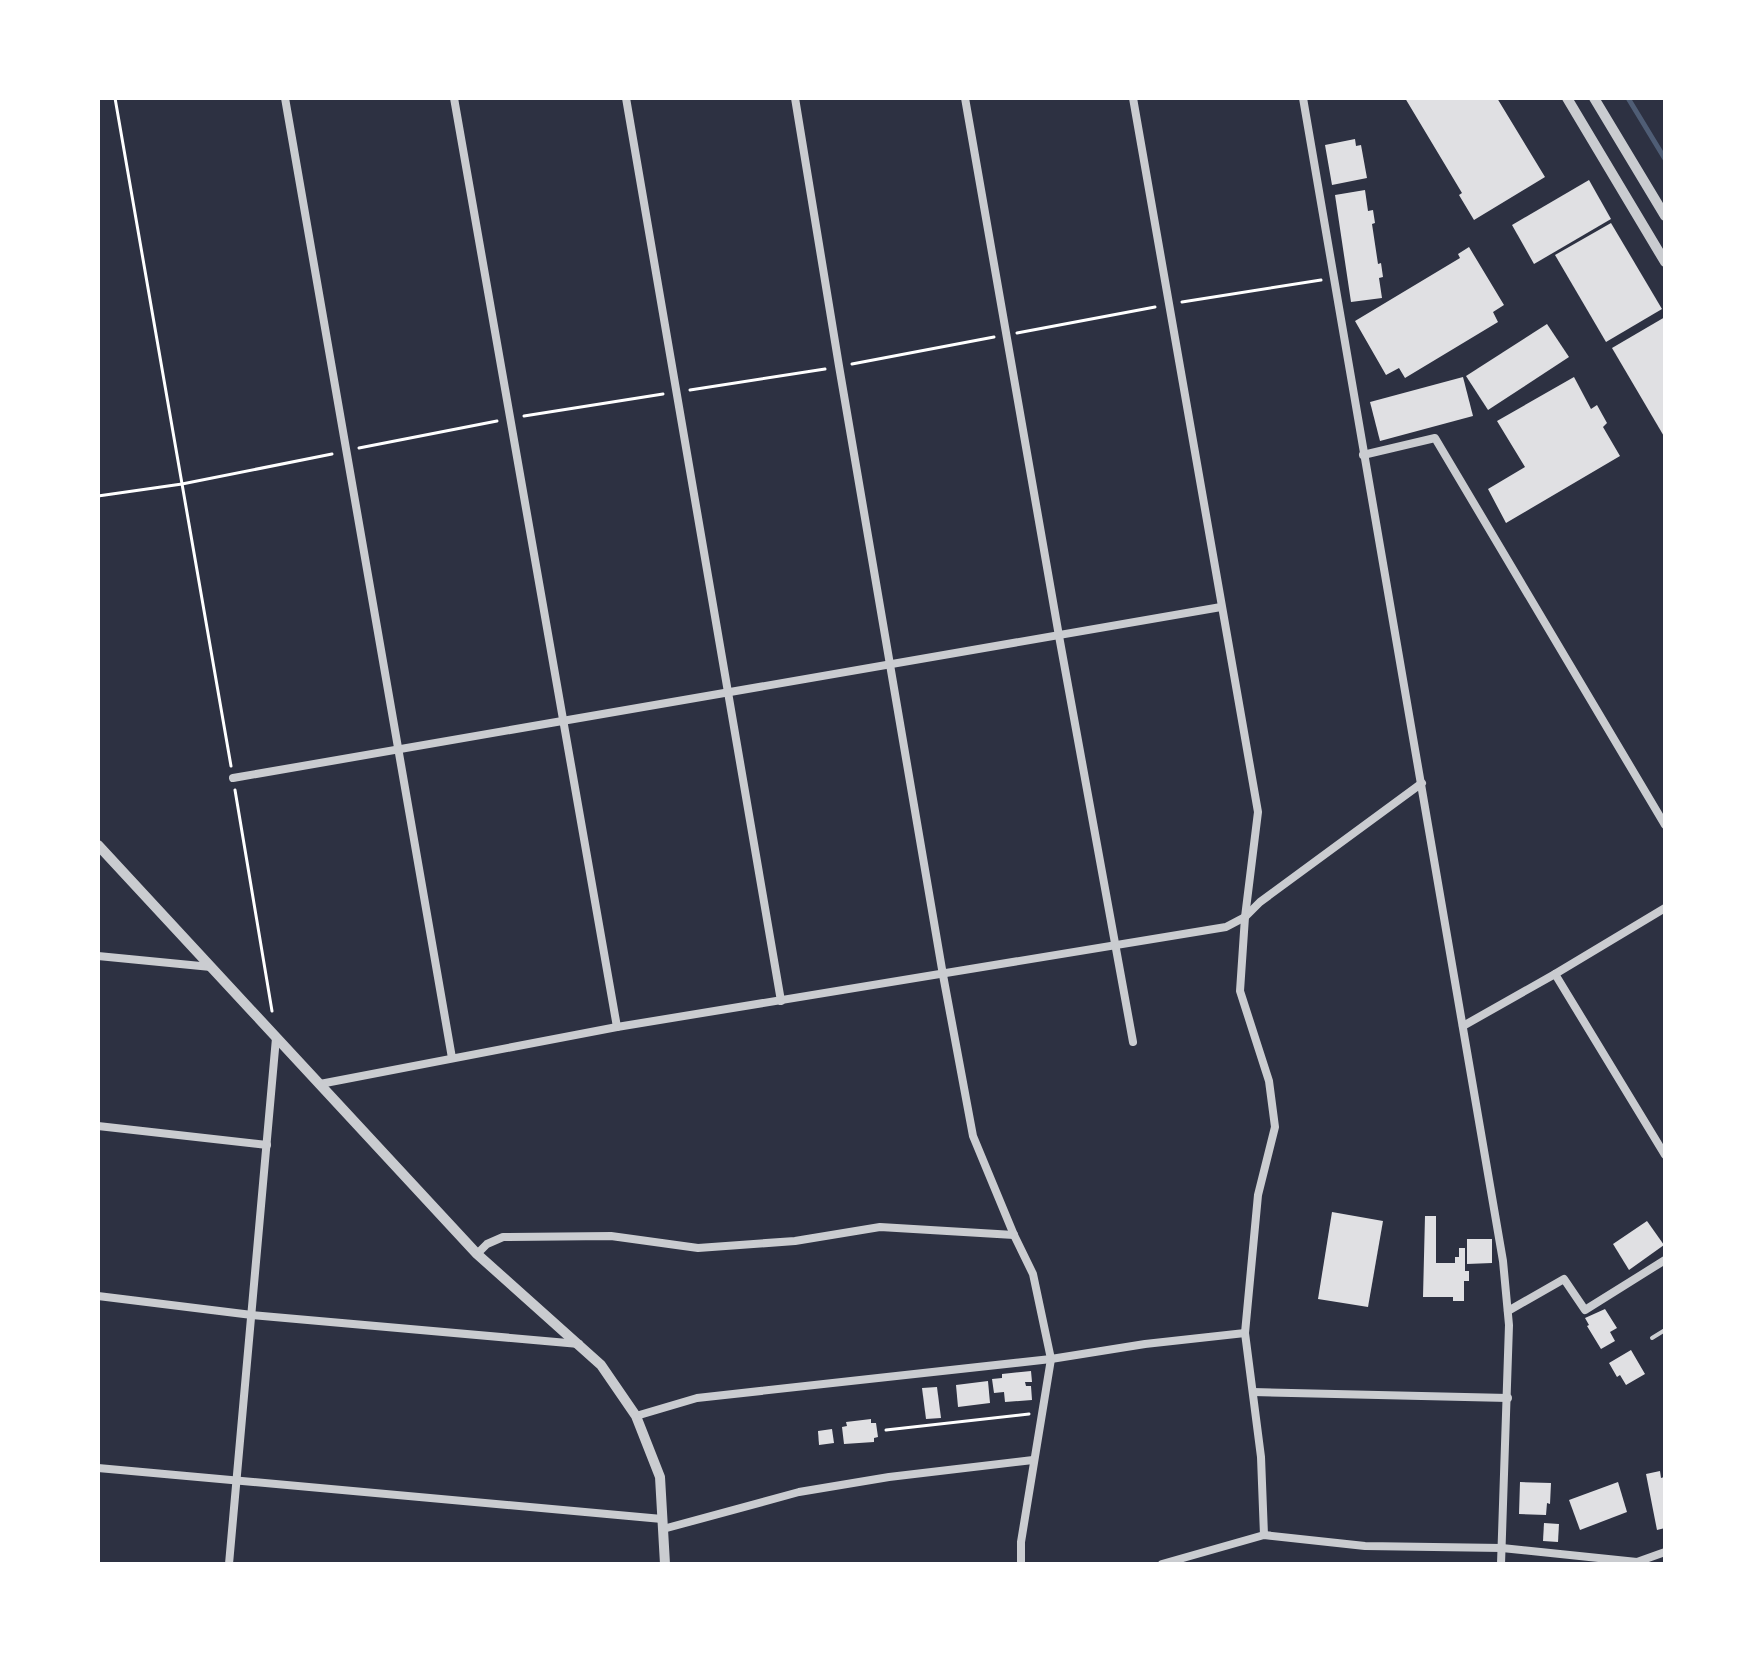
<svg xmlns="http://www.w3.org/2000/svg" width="1763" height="1662" font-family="'DM Sans',sans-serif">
<rect width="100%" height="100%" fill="#2d3142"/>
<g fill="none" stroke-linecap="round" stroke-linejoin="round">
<path stroke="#4f5d75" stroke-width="5" d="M1628,98L1665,159"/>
</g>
<g fill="#e0e0e3">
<path d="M1405,98H1497L1545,177L1474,220L1459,195L1462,193Z"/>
<path d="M1355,139L1356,146L1361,145L1367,178L1332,185L1325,145Z"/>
<path d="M1589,180L1611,219L1534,264L1512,225Z"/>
<path d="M1365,190L1368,211L1373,210L1375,223L1372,224L1378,264L1381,263L1383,277L1379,278L1382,298L1351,302L1335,195Z"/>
<path d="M1611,223L1662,309L1606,342L1555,255Z"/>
<path d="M1469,247L1504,305L1493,312L1498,322L1405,378L1399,368L1386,375L1355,321L1460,258L1458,254Z"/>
<path d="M1665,317V438L1612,348Z"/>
<path d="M1547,324L1569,357L1488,410L1466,376Z"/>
<path d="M1463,377L1473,416L1380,441L1370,402Z"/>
<path d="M1574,377L1591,409L1597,405L1607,423L1603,427L1620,456L1506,523L1488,489L1525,467L1497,421Z"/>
<path d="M1332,1212L1383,1221L1368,1307L1318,1299Z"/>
<path d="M1425,1216H1436V1263H1455V1257H1459V1248H1465V1271H1469V1281H1464V1301H1453V1297H1423Z"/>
<path d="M1647,1221L1664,1245L1629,1270L1613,1244Z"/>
<path d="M1467,1239H1492V1263L1467,1264Z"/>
<path d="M1605,1309L1617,1328L1610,1332L1615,1341L1601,1349L1587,1326L1589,1325L1585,1318Z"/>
<path d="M1631,1350L1645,1374L1626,1385L1620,1375L1617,1377L1609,1363Z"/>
<path d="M1031,1371L1032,1382H1025L1026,1386H1031L1032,1400L1005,1402L1004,1392L994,1393L992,1379L1002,1378V1374Z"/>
<path d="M988,1381L990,1403L958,1407L956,1385Z"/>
<path d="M937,1387L941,1418L926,1419L922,1388Z"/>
<path d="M871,1419V1423H876L878,1437L874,1438V1442L844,1444L842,1427L847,1426L846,1422Z"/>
<path d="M832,1429L834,1443L819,1445L818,1431Z"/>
<path d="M1660,1471L1661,1478L1664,1477L1665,1481V1528L1657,1530L1646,1474Z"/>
<path d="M1520,1482L1551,1483L1550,1504L1547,1503L1546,1515L1519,1514Z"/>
<path d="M1618,1482L1627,1512L1580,1530L1569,1500Z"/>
<path d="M1544,1523L1559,1524L1558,1542L1543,1541Z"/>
</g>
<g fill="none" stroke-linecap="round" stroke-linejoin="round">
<g stroke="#fff" stroke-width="3">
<path d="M115,98L231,766"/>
<path d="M1182,302L1321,280"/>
<path d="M1017,333L1155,307"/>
<path d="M852,364L994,337"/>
<path d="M690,390L825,369"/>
<path d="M524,416L663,394"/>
<path d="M359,448L497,421"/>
<path d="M98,496L182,484L332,454"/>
<path d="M235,790L272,1011"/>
<path d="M886,1430L1029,1414"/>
</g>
<path stroke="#caccd0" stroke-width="4" d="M1652,1338L1665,1330"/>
<g stroke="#caccd0" stroke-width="8">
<path d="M285,98L452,1058"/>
<path d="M454,98L617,1027"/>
<path d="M626,98L781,1001"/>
<path d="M795,98L839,366L943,975L973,1136L1014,1235L1033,1274L1051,1359L1021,1542V1564"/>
<path d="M965,98L1059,636L1133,1042"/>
<path d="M1133,98L1258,812L1245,917L1240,991L1269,1081L1275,1127L1258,1195L1245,1333L1261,1457L1264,1535"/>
<path d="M1303,98L1503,1261L1509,1325L1501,1564"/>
<path d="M1363,455L1435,438L1665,825"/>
<path d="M233,778L1221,607"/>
<path d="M98,956L211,967"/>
<path d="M1555,974L1665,1155"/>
<path d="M1463,1026L1555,974L1665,908"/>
<path d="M320,1084L617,1027L1226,927L1245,917L1260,902L1422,783"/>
<path d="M98,1126L267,1145"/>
<path d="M477,1254L487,1244L503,1237L611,1236L698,1248L795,1241L880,1227L1014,1235"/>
<path d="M98,1296L252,1315L579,1344"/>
<path d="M1508,1311L1564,1279L1585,1310L1665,1260"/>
<path d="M1253,1392L1508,1398"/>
<path d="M636,1416L697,1398L1051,1359L1145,1344L1245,1333"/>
<path d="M98,1468L662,1519"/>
<path d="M663,1529L799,1492L889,1477L1033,1460"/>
<path d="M229,1564L276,1038"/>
<path d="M1162,1564L1264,1535L1365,1546L1502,1548L1637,1562L1665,1552"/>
</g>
<g stroke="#caccd0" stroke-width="10">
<path d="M1567,98L1665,262"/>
<path d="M1594,98L1665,216"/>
<path d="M98,845L477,1254L601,1365L636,1416L660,1477L665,1564"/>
</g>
</g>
<rect width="1763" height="1662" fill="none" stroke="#ffffff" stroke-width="200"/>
</svg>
